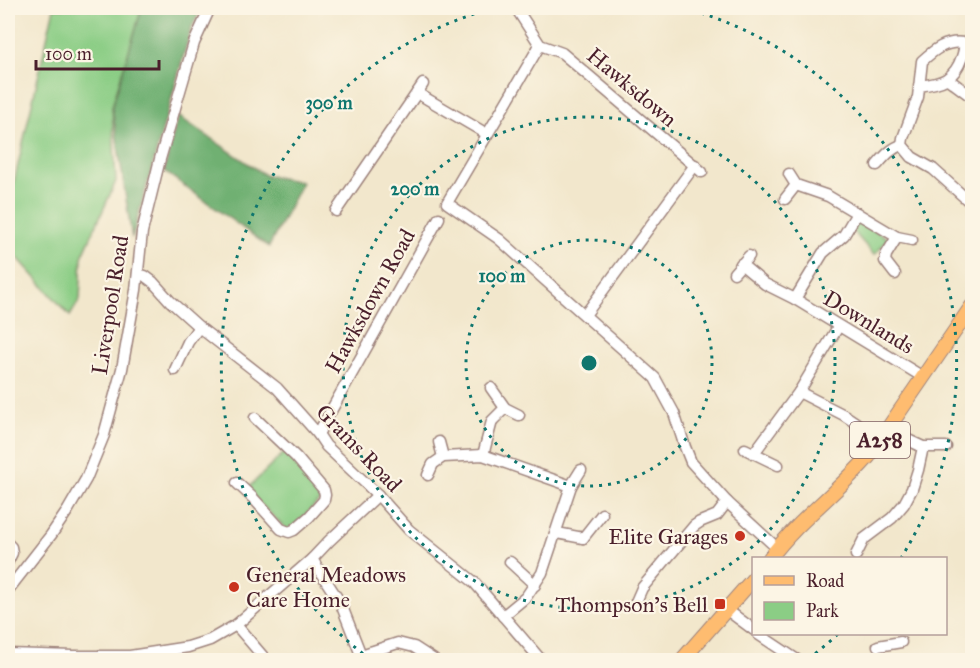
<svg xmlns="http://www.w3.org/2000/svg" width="980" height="668" font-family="'IM FELL Great Primer',serif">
<rect width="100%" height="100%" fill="#fcf5e5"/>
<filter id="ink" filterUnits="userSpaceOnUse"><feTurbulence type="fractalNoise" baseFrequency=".0167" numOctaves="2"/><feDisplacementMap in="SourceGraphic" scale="12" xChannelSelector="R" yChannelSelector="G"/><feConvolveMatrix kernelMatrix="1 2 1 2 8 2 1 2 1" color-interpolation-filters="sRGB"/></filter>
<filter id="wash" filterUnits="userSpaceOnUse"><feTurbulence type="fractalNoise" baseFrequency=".008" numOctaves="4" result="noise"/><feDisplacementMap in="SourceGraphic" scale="24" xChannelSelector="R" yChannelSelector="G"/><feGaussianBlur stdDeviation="1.35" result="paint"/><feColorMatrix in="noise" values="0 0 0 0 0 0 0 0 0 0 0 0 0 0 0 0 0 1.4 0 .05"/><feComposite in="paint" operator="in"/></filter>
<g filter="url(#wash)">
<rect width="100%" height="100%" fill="#f2e7cc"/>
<g fill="#8bcd85" stroke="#6a7658" stroke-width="1.5">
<path d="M54,8H142L112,107L116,181L82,257L80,299L70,316L8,247V208Z"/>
<path d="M858,220L889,239L874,255L852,230Z"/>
<path d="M288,449L325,495L289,532L246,490Z"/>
</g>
<g fill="#70b072" stroke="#5d684e" stroke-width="1.5">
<path d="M142,8H202L191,29L132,238L112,107Z"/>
<path d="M178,116L265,175L302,182L269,247L164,171Z"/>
</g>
</g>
<g filter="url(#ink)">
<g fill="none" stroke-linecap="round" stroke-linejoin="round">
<g stroke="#9e837c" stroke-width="13">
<g id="minor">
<path d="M516,8L540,45L562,53L702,172"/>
<path d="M540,45L447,203L499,239L655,378L674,413L685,447L691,462L727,502L777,548"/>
<path d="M948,79L972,97"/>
<path d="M919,86C942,83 954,80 962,57C964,51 965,48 964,43C946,40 934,50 922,61L918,97L903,138L902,145L912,157L933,169L972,204"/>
<path d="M417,93L487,134"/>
<path d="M877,165C884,157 891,148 902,145"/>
<path d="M789,174L796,185L828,196L897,237L912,240"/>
<path d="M785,199L796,185"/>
<path d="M336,211L423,84"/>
<path d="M741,264L765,284L795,299L923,377"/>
<path d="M734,273L749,256"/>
<path d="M138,274L145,276L153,282L170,301L199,327L277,388L318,434L326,446L378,495L409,530L474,582L541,660"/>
<path d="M895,274L885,261L886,255L897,237"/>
<path d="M795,299L823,253L844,235L857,213"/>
<path d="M585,315L695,165"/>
<path d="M175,370L188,342L199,327"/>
<path d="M491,388L505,408L519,415"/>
<path d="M799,392L844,415L856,423"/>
<path d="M889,429L908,440L923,447H946"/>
<path d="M318,434L439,218"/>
<path d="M439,442L443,457"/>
<path d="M745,449L778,465"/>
<path d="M754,453L799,392L838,327"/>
<path d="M483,455L492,421L505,408"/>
<path d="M428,475L433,464L443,457L483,455L571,486"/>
<path d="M237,483L253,498L281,529L289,532L294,530L309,517L324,500L325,495L324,490L296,457L255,418"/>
<path d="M557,533L583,538"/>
<path d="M583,538L602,514"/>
<path d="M8,544L11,547L12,553L8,561"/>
<path d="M856,555L864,539L892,518L904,504L912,489L918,470L923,447"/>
<path d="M312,559L341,604L361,655V660"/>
<path d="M510,562L535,585"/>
<path d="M8,590L51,535L68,510L86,479L104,435L122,369L136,290L142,232L160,159L194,43L210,8"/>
<path d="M635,604L642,588L694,526L700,522L717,515L727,502"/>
<path d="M727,610L754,630"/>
<path d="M503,616L526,597L542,573L571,486L581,470"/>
<path d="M236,625L266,660"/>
<path d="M758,634L797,660"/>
<path d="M878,646L901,642"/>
<path d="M8,654L73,656H130L188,647L210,640L236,625L312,559L329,541L378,495"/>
<path d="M361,655L398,643L414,647L434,660"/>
</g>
</g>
<g stroke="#9e837c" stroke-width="16">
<g id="major">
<path d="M770,558C798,520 838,492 869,456L972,306"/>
<path d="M682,660L754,578"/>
</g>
</g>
<use href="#minor" stroke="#fff" stroke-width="10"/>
<use href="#major" stroke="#febc70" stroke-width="14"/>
</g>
</g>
<g fill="none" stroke="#0f766e" stroke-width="3" stroke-dasharray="3 6">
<circle cx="589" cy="363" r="123"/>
<circle cx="589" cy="363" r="246"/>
<path d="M838 634A368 368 0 0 1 808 659M370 659A368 368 0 0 1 494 8M684 8A368 368 0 0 1 901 558"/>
</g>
<g fill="#c8321e" stroke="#fcf5e5" stroke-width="2">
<circle cx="740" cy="536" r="6"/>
<circle cx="234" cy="587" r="6"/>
<rect x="714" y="598" width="12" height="12" rx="3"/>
</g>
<g text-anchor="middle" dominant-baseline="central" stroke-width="4.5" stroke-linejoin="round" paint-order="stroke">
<rect fill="#fcf5e5" stroke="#7f5f63" stroke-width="1.5" x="850" y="422" width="60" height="36" rx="4.5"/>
<g font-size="21" font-weight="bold" fill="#4a1f2b">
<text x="880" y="440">A258</text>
</g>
<g font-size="22" fill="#4a1f2b" stroke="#fcf5e5">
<text transform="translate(632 87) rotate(40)">Hawksdown</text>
<text transform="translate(370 301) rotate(-61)">Hawksdown Road</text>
<text transform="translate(110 305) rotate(-81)">Liverpool Road</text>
<text transform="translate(869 322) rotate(31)">Downlands</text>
<text transform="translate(359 448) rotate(46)">Grams Road</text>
</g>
<g font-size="22" fill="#4a1f2b" stroke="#fcf5e5" text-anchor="end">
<text x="728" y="536">Elite Garages</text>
<text x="246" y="574" text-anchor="start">General Meadows<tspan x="246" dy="25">Care Home</tspan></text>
<text x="708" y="604">Thompson's Bell</text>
</g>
</g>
<circle cx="589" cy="363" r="9" fill="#0f766e" stroke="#fcf5e5" stroke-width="3"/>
<g font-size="18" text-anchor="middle" font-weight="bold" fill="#0f766e" stroke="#fcf5e5" stroke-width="4.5" stroke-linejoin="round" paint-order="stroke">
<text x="329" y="109">300 m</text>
<text x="415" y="195">200 m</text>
<text x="502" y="282">100 m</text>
</g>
<rect width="980" height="668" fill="none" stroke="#fcf5e5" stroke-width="30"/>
<rect x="752" y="557" width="195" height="78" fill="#fcf5e5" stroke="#b59f9b" stroke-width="1.5"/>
<rect x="764" y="576" width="30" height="9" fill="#febc70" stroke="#b59f9b" stroke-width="1.5"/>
<text x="806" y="587" font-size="18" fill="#4a1f2b">Road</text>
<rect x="764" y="602" width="30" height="18" fill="#8bcd85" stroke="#b59f9b" stroke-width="1.5"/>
<text x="806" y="617" font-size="18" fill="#4a1f2b">Park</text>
<path d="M36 60v9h123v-9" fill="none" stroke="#4a1f2b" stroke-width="3"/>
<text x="45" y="60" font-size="18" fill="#4a1f2b" stroke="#fcf5e5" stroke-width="4.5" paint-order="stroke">100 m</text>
</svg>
